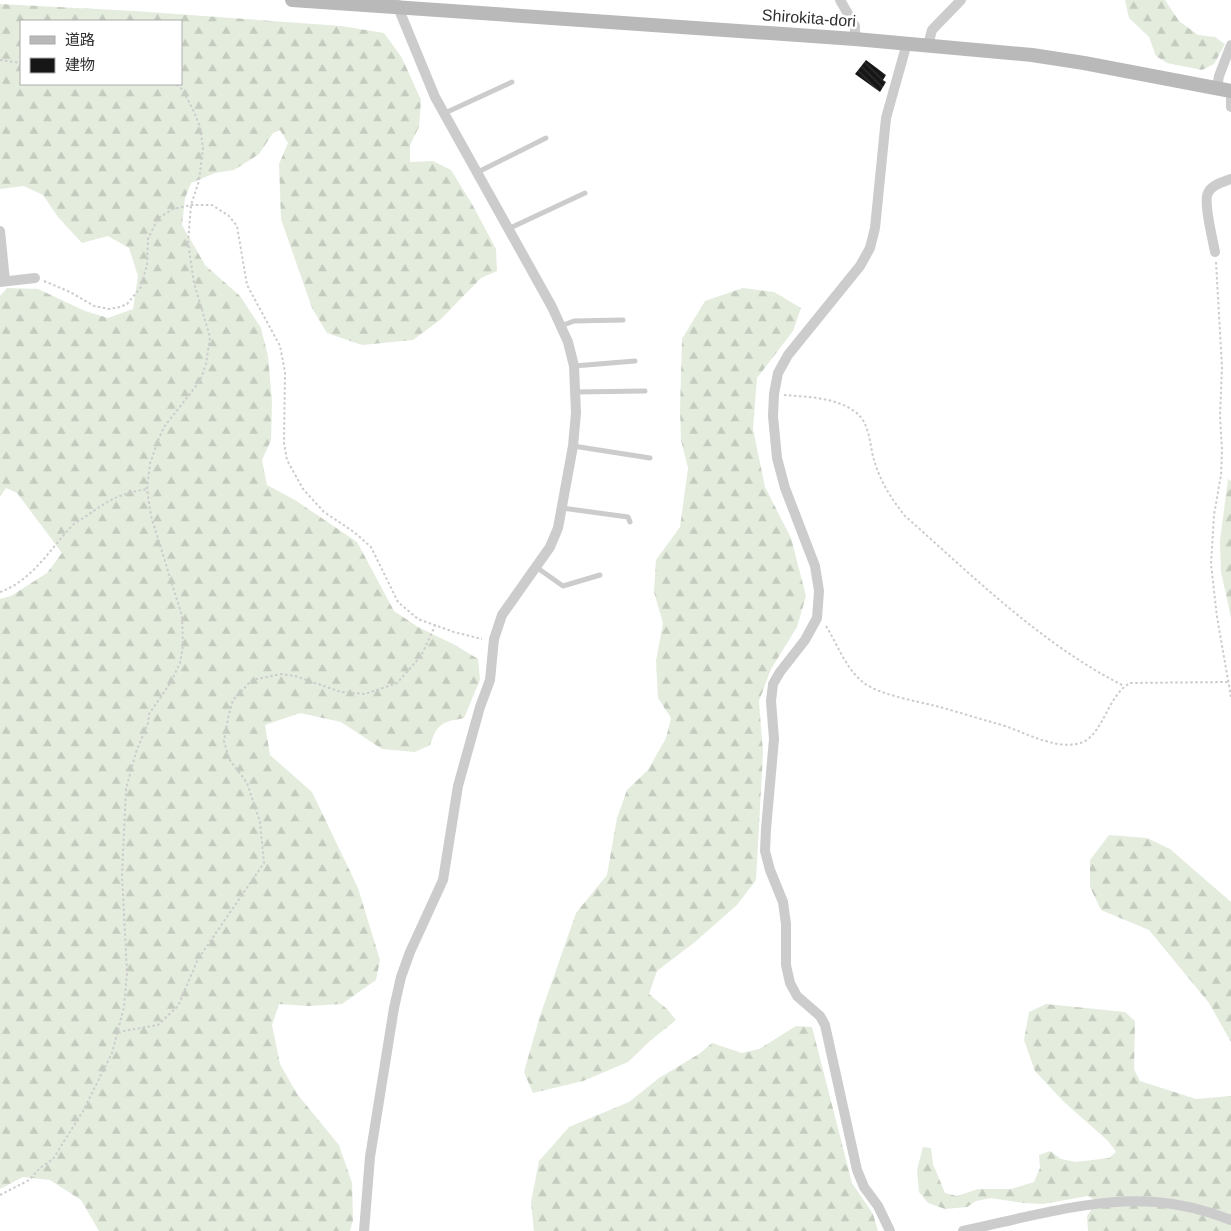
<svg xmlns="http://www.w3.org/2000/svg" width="1231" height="1231" font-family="Arial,'Noto Sans JP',sans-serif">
<defs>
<pattern id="forest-firs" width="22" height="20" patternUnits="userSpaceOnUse" patternTransform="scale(1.25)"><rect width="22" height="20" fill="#e4ecde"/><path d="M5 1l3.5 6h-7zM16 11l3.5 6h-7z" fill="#c4cbbf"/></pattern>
<pattern id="building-back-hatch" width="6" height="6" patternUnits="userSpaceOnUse" patternTransform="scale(1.25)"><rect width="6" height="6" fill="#161616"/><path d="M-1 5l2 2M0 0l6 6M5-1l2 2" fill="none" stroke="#303030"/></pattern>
</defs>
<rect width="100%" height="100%" fill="#fff"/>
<g fill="url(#forest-firs)" fill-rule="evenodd">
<path d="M1125,0H1165L1179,21L1198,35L1215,37L1225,44L1214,64L1202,70L1167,63L1156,56L1149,37L1129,18Z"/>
<path d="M0,4L134,11L341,26L384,33L402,58L421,100L419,127L410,145V162L433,161L451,170L472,204L496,249L497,271L481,278L440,320L413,340L362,345L327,333L312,308L281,219L279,164L288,143L280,130L273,133L259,154L234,170L215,173L191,183L185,198L182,225L205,265L240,296L261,328L268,356L272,402L271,440L262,460L267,485L295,500L357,542L394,611L418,627L455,645L478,659L480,680L464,718C443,722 437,723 430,745L415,752L382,749L341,722L300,713L265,725L270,755L312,792L358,888L380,960L376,980L342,1004L308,1006L279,1004L272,1025L280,1064L297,1094L339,1145L352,1183L353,1220L350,1231H99L81,1200L50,1180L23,1177L0,1189V599L11,596L47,573L62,553L17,493L6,488L0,497V296L7,288L38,289L85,311L108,318L133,309L138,276L129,248L108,236L82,243L58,217L43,195L24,186L0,189ZM21,21H181V84H21Z"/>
<path d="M743,288L774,292L801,308L793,331L757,378L753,429L765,487L791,538L806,596L797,627L771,669L759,701L763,753L756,880L737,905L695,942L657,971L649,994L667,1009L676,1020L650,1041L628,1062L583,1081L533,1093L524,1072L540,1016L576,913L607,875L617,818L627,790L648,770L666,738L671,718L658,698L656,661L663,623L654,592L656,560L680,527L688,468L681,440L680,409L682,339L705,301Z"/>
<path d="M1228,479L1231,481V617L1221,572L1220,541Z"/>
<path d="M1109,835L1147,838L1170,849L1231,902V1042L1209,1003L1149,930L1101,910L1090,887V860Z"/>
<path d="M1046,1004L1125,1012L1135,1021L1134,1069L1140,1081L1196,1099L1231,1096V1231H1088L1087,1216L1097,1201L1088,1196L1043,1204L1023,1203L991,1198L976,1201L967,1207L945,1209L928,1203L919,1192L917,1170L923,1147L931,1148L933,1164L945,1193L957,1196L978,1189H1011L1034,1182L1040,1168L1039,1155L1050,1151L1061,1159L1076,1162L1109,1158L1116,1152L1108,1141L1063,1101L1035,1071L1024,1040L1029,1012Z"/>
<path d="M796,1026L812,1027L852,1183L873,1214L878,1231H534L531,1202L539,1161L569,1127L629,1102L659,1078L699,1054L712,1043L742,1053L759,1049Z"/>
</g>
<path fill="url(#building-back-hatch)" d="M866,60L886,75L883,80L886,82L880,92L855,74Z"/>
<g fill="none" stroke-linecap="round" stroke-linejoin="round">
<g stroke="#ccc" stroke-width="2" stroke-dasharray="2.5 2.5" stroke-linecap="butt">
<path d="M0,60L21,63"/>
<path d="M1216,262L1222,367L1220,416L1222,451L1221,475L1214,515L1211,564L1217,617L1231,697"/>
<path d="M44,281L70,292L94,306L109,309L120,307L127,304L141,287L147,265L148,239L158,218L173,209L191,205H212L229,216L237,226L247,285L280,346L285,372L284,443L287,460L303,489L324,512L354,532L371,547L398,602L418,619L454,632L482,639"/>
<path d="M784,395C807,397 834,397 854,411C871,422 869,446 875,463C881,483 893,501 905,516C974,577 1041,644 1124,686"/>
<path d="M0,592C31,581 49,551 70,528C74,523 80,520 85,517C109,500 118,494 147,489"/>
<path d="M826,626C838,645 845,668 864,683C880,695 916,701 936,706C958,712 980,719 1002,725C1020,731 1035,739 1053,743C1062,745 1074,746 1083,742C1104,732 1108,695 1130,683L1229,682"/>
<path d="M118,1032L158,1025L178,1006L198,959L264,863L260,822L247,783L229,759L224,741L228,718L233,700L252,680L281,674L295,676L341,692L365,694L397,683L421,656L435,626"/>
<path d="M0,1195L29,1180L40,1168L53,1159L83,1111L112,1053L124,1007L127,973L122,875L126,789L136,752L148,723L149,714L171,682L180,663L183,646L182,616L151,516L147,489L150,464L157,443L164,427L200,381L206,364L210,337L194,283L188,243L191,205L199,181L203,148L200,127L195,114L183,90L176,84"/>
</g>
<g stroke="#ccc" stroke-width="5">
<path d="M445,113L512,82"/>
<path d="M478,172L546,138"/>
<path d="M508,229L585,193"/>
<path d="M561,326L574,321L623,320"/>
<path d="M574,366L635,361"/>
<path d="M575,392L645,391"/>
<path d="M573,446L650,458"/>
<path d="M562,508L628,517L630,522"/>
<path d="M536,567L563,586L600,575"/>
</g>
<g stroke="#ccc" stroke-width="10">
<path d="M840,0L855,26V39"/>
<path d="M928,45L932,30L961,0"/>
<path d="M1217,88L1219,76L1231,45"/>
<path d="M1231,97V107"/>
<path d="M0,231L5,281"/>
<path d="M1215,252C1213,240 1203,202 1208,193C1211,185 1223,182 1231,179"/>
<path d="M0,282L35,278"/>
<path d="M364,1231L370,1157L394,1008L401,977L410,952L443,880L458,786L480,707L490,680L494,639L502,615L550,547L558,528L573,446L576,413L574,366L568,342L552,307L435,97L395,0"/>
<path d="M890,1231L878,1206L864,1187L857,1170L825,1025L820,1016L797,996L790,983L786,965V924L783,902L770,870L765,851L766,829L774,739L771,701L773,684L780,672L805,640L817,618L819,591L815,566L785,488L777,458L773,416L774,394L778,373L788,355L860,266L870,248L875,228L886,118L907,43"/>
<path d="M963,1231C1024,1218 1094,1197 1156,1202C1181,1204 1208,1211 1231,1220"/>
</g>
<path stroke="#b9b9b9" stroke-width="14" d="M292,0L855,39L1032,55L1084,63L1231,91"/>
</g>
<g text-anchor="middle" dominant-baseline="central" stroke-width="5" stroke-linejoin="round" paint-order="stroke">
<g font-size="16" fill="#2f2f2f" stroke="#fff">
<text transform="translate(809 18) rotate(4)">Shirokita-dori</text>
</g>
</g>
<rect x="20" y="20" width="162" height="65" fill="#ffffff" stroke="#acacac"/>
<rect x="30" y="36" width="25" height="8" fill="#b9b9b9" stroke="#acacac"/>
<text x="65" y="45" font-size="15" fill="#2f2f2f">道路</text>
<rect x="30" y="58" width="25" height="15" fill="#161616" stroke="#acacac"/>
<text x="65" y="70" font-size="15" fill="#2f2f2f">建物</text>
</svg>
